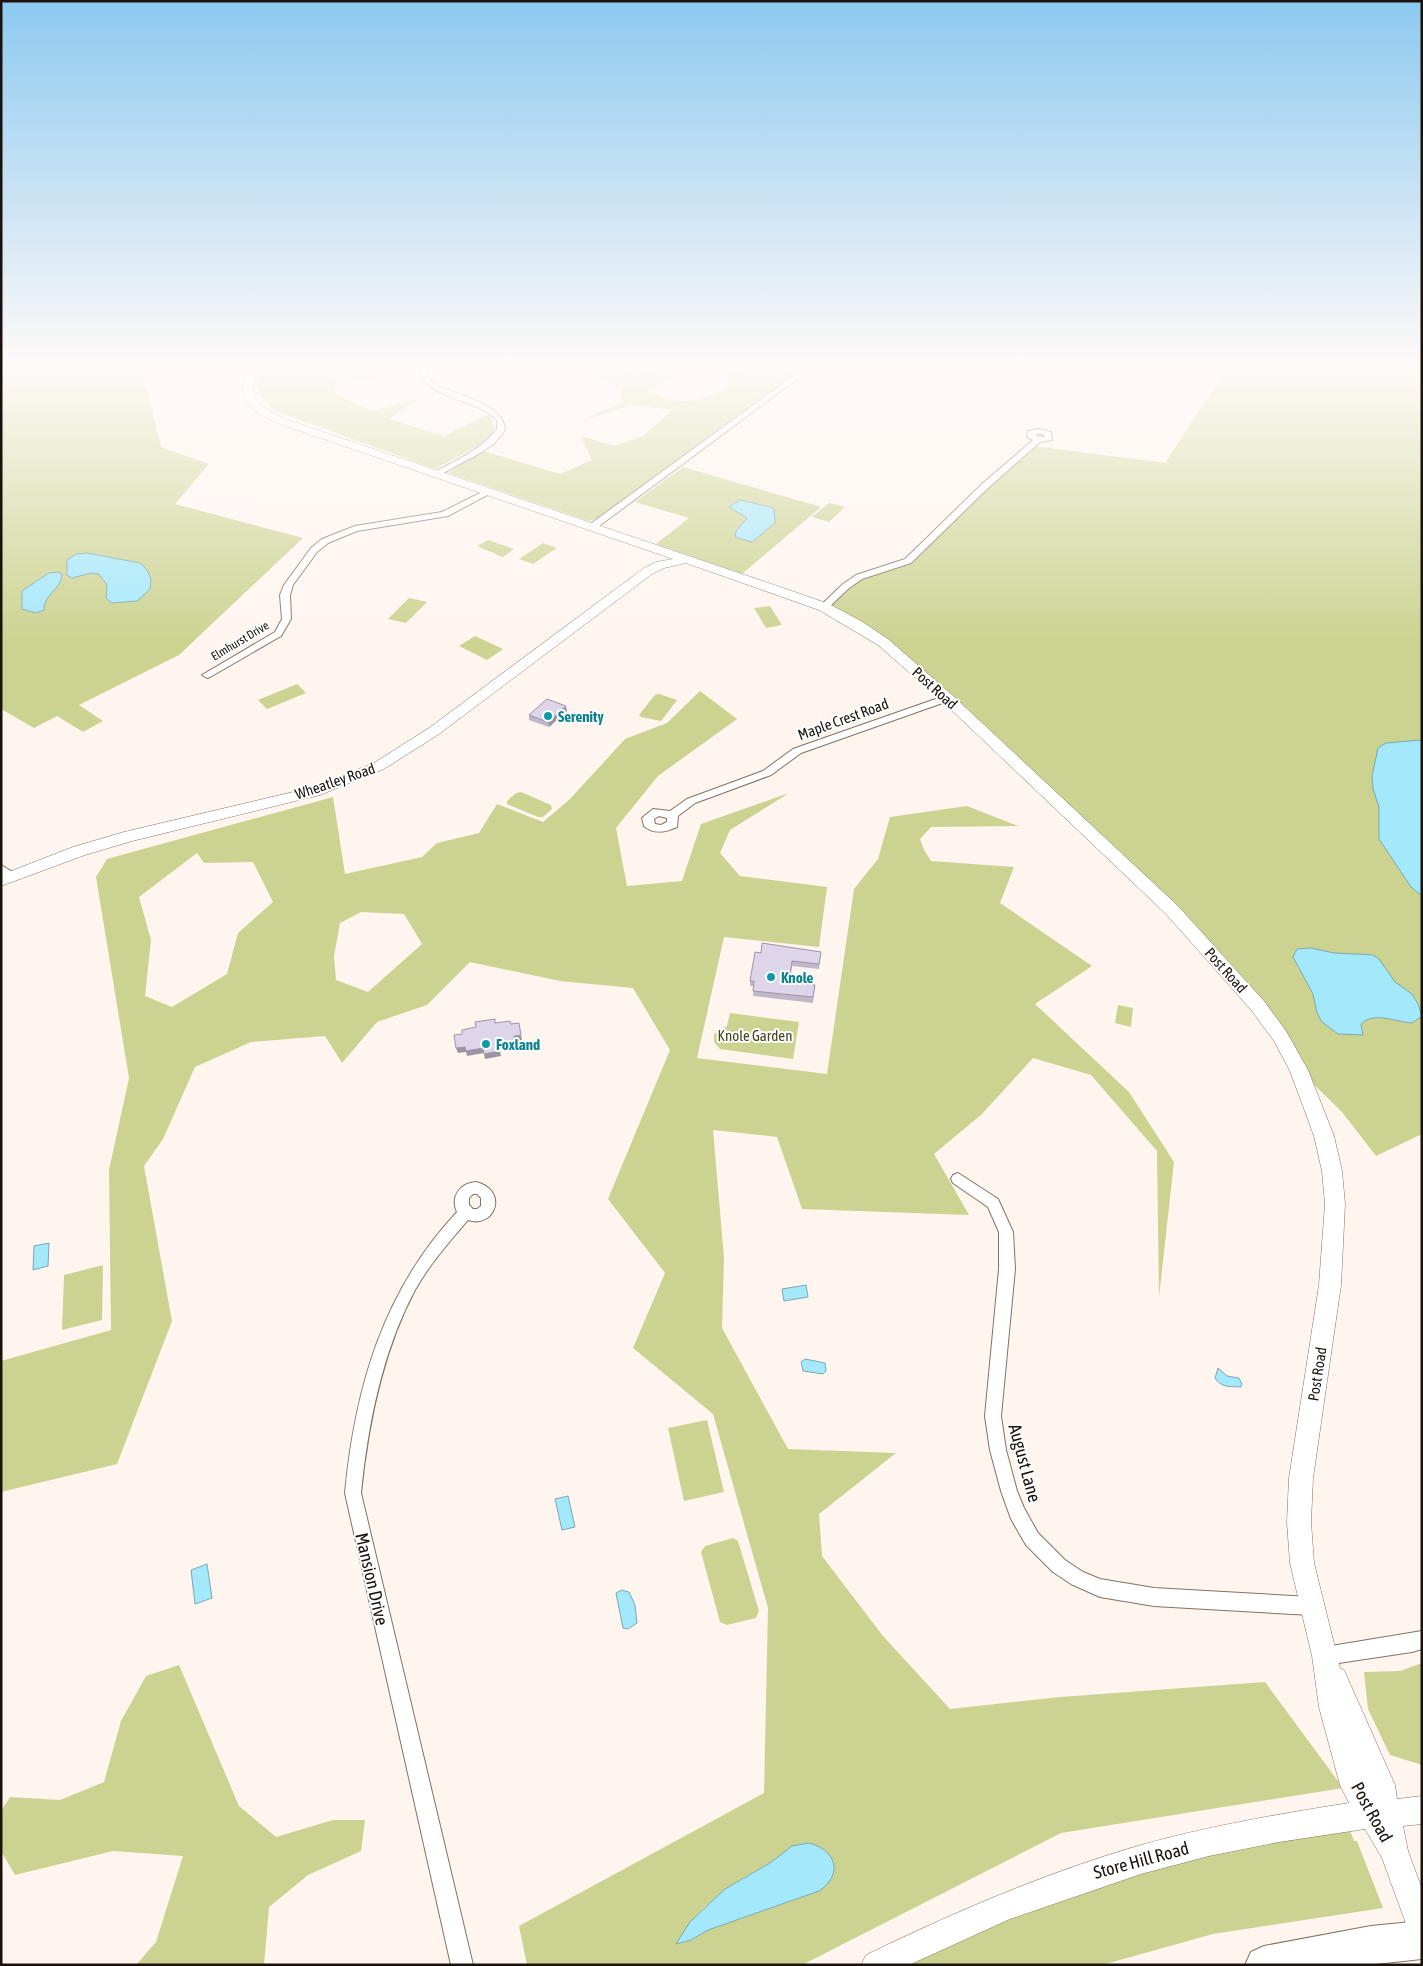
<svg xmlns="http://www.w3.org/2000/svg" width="1423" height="1966" font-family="'Asap Condensed',sans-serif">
<rect width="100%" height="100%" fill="#fef5ef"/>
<g fill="#ccd391" fill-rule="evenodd">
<path d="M1,368H142L161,447L209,464L175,504L303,538L179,655L79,705L103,721L83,732L57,716L34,728L1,709Z"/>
<path d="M263,368H319L329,377L383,376L332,384L338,396L371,411L419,399L389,419L444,436L489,414L495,428L487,441L435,469L273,410L255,387Z"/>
<path d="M561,368H628L634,376L658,368H689L650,390C679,409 697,401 728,389L727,375C748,363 773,366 796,372L597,519L589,521L448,473L484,451L560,474L592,460L581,436L614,446L643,436L673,410L634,405L583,420L621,403L622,388L577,368L550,374Z"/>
<path d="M1227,368H1422V1134L1376,1156L1342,1112L1299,1070L1172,910L883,642L824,607L859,577L900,566L985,486L1033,446L1165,463Z"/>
<path d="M683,467L821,507L742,574L656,544L689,518L635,502Z"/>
<path d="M829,503L845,507L829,522L812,517Z"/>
<path d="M488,540L514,549L503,557L477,546Z"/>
<path d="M543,543L557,548L533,564L519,559Z"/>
<path d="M409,598L427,602L406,623L388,619Z"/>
<path d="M770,606L782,625L766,628L754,608Z"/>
<path d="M475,636L503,649L487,660L459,646Z"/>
<path d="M297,684L306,693L267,709L258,700Z"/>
<path d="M700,691L737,719L658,776L616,828L627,886L682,881L701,824L789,793L730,830L720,853L740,876L827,887L819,947L724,937L697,1058L827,1074L854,889L878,859L890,817L967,806L1018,826L931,827L920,839L924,850L931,861L1014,867L1000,903L1092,966L1035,1004L1129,1092L1174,1162L1159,1297L1157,1151L1091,1075L1033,1058L982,1114L934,1154L969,1215L802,1209L777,1137L713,1130L724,1258L722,1328L788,1449L896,1453L819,1514L822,1556L883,1636L950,1709L1060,1697L1265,1682L1343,1788L1061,1833L802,1965H527L519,1926L764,1793L768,1608L713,1414L633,1348L665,1273L608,1199L670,1050L633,988L560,981L470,962L427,1005L377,1022L342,1063L325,1036L251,1042L195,1067L163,1139L144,1166L172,1321L117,1464L1,1492V1361L111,1330L109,1170L129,1078L96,877L107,859L333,797L345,874L422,857L437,843L479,833L497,804L543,822L570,799L625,739L667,723ZM197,853L204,863L253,862L273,902L238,933L227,974L172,1007L145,996L151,940L139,897ZM361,912L404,914L422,944L368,992L336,980L334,956L340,923ZM770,1863L803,1897L708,1930L691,1940L677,1944C695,1907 735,1881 770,1863Z"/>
<path d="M659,694L677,700L661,721L641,717L639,715L655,695Z"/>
<path d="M521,792L551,805L552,809L543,817H538L507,804V801L516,793Z"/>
<path d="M1118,1005L1133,1008L1131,1027L1115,1023Z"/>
<path d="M730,1013L799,1022L793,1059L720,1049L714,1042V1034L727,1026Z"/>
<path d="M103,1265L102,1320L62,1330L64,1275Z"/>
<path d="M707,1420L724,1492L684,1501L668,1428Z"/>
<path d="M733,1538L738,1541L759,1611L756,1618L727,1625L720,1622L701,1552L705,1546Z"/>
<path d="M1422,1663V1765L1390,1755L1368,1709L1364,1672L1400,1671Z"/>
<path d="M179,1665L239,1806L276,1837L333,1820H365L361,1851L308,1875L269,1907L264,1965H136L156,1942L183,1856L113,1851L15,1875L1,1851V1811L10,1797L60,1800L104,1782L121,1721L146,1676Z"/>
<path d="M1348,1825L1354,1841H1357L1383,1908L1213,1934L1102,1965H900L966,1932L1115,1876Z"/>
</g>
<g fill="#a4e8fb" stroke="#7ba8b4">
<path d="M740,500L774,508L775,523L752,542L735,537L736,531L747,518L729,507Z"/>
<path d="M87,553L140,563L147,570L151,579L150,589L137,601L112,603L106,598L107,585L99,574L91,573L72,578L67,575V560L76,554Z"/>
<path d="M58,572L62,574C61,591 43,594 44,610L36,613L22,609V591L49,573Z"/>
<path d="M1422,740V896L1411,887L1379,839V807L1373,789L1372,776L1378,748L1386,743Z"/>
<path d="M1311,948L1334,953L1373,955L1379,959L1395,982L1412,994L1418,1004L1422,1016L1412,1023C1396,1022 1374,1011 1361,1024L1363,1035L1338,1034L1322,1022L1317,1013L1313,994L1293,957L1297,949Z"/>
<path d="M49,1243L48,1266L33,1270L34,1246Z"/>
<path d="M806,1285L808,1297L784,1301L782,1289Z"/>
<path d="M805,1359L825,1363L826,1371L823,1374L803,1371L801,1362Z"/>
<path d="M1218,1368L1227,1376L1239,1378L1242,1384L1241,1387C1233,1386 1222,1389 1215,1378Z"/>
<path d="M568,1496L575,1527L562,1530L555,1499Z"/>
<path d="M207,1564L212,1598L195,1604L191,1570Z"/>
<path d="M622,1590L629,1592L635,1605L637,1623L628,1629L623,1628L616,1593Z"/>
<path d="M809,1843C836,1850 844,1874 819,1891L708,1930L691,1940L676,1944L690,1922L725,1889L770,1863L792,1846Z"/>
</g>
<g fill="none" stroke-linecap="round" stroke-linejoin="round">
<g stroke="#847264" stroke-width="2">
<g id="street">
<path d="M420,368H426L428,377L433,383C454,396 503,401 505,430L495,443L482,452L436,477L432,475L433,473C456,460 480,451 497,429V420C476,398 420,398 420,368Z"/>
<path d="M804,368H812L595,529H589V525Z"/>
<path d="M1039,429L1051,432L1052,440L1040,442L988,488L911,563L862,579L849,588L827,609H821V605L843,584L856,575L905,559L982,484L1033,440L1027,437L1028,431ZM1039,433L1044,435L1045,437L1035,436Z"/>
<path d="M484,491L491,493L448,516L357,531L328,543L317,552L293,585L290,595L291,619L281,636L210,677L207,678L202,675L275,632L282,619L280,595L284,585L311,548L322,539L355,526L442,512Z"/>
<path d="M947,695L952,698L951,700L801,753L771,775L695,803L678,816L677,827C666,832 654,835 644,826L642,818L653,809L670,811L687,799L763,771L793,749ZM659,816L667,818V822L661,825L655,824L654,819Z"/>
<path d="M1,865L19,876L17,879H9L1,874Z"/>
<path d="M958,1173L998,1199L1013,1232L1015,1269L1001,1416L1006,1450L1017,1491L1024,1508L1038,1533L1065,1560L1083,1572L1100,1579L1154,1588L1311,1597L1317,1600L1320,1606L1317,1612L1311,1615L1154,1606L1100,1597L1071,1584L1053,1572L1026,1545L1011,1519L1001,1491L990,1450L985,1416L999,1269V1232L988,1207L953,1183L951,1179L953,1175Z"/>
<path d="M476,1182C509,1190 495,1229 468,1220C449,1242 429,1265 415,1290C382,1352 368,1424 361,1493L473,1965H451L345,1493C355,1388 383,1291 457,1212C450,1197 460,1183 476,1182ZM473,1194H477L481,1198V1206L477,1209H473L469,1205V1198Z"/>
<path d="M1422,1631V1649L1412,1652L1325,1665L1318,1663L1316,1656L1318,1649L1325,1647Z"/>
</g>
</g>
<g stroke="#847264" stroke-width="1">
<path id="secondary" d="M250,368H260C243,397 260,407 285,419L792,591L829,604L861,621L888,639L952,695L1178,906L1264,1001L1286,1031L1308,1070L1334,1136L1342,1171L1345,1204L1341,1285L1313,1478L1311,1522L1314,1563L1340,1668L1344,1670L1395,1785L1397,1799L1422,1796V1824L1403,1826L1408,1851L1422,1889V1944L1412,1940L1382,1858L1365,1829L1279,1842L1209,1856L1141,1874L1010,1919L909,1965H861L866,1955C955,1912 1045,1873 1141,1845C1209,1826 1279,1814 1349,1803L1340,1785L1319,1707L1312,1656L1290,1563L1287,1522L1289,1478L1319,1285L1325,1204L1322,1171L1314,1136L1290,1071L1274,1041L1252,1011L1166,914L942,701L878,645L819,610L686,563L664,568L652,574L439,734L384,769L320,795L132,841L85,855L1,886V875L73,847L124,832L310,788L374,763L429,728L644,568L656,562L673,559L277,423C251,411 232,398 250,368Z"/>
</g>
<g stroke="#847264" stroke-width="2">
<path id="highway" d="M1422,1921V1959L1366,1965H1245L1251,1952L1264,1946L1371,1926Z"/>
</g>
<use href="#street" fill="#fff" fill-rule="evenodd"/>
<use href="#secondary" fill="#fff" fill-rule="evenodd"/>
<use href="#highway" fill="#fff" fill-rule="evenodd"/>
</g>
<g fill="#c0b7ca">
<path d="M567,711L549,727L529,720V715Z"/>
<path d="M821,952L819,969L792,966L790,982L815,985L813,1003L753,996L754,986H750V981L761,953Z"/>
</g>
<g fill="#9c95a4">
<path d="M566,706L567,711L549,727L548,722Z"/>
<path d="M521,1035L522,1040L515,1041L516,1046L500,1050L499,1044L514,1036Z"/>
<path d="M465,1047L483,1048L484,1053L467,1056L466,1052L458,1053L456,1048Z"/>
<path d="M500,1051L501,1056L485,1059L484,1054Z"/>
</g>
<g fill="#dfd5eb" stroke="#9c95a4">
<path d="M547,699L566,706L548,722L529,715Z"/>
<path d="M762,943L821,952L819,964L792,961L789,982L815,985L813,997L753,991L754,981H750L755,952L761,953Z"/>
<path d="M495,1019V1023L510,1021L511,1024L519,1023L521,1035L514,1036L515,1041L499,1044L500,1051L484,1054L483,1048L466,1051L465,1047L456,1048L454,1035L462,1034V1030L476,1027L475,1022Z"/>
</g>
<linearGradient id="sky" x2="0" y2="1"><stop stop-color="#8dc9f0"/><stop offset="0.57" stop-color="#fffaf8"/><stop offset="1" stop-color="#fffaf8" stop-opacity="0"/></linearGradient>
<rect width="1423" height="643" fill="url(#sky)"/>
<g fill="#0f9aa8" stroke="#fff" stroke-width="2">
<circle cx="548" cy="716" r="5"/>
<circle cx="771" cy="977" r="5"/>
<circle cx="486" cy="1044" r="5"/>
</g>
<g text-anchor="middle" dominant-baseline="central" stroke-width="4" stroke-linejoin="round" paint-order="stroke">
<g font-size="12" fill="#1a130d" stroke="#fff">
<text transform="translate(240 641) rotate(-31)">Elmhurst Drive</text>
</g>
<g font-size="15" fill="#1a130d" stroke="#fff">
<text transform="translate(935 688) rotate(42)">Post Road</text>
<text transform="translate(843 719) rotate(-20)">Maple Crest Road</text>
<text transform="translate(335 781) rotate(-19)">Wheatley Road</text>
<text transform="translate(1226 970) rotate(48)">Post Road</text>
<text transform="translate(1317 1374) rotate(-81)">Post Road</text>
</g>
<g font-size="15" font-weight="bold" fill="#0d838f" stroke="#fff" text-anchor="start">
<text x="558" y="716">Serenity</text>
<text x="781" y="977">Knole</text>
<text x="496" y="1044">Foxland</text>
</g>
<g font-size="15" fill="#42451d" stroke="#fff">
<text x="755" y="1035">Knole Garden</text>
</g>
<g font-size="18" fill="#1a130d" stroke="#fff">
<text transform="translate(1025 1463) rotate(75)">August Lane</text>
<text transform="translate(372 1579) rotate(77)">Mansion Drive</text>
<text transform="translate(1372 1812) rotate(61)">Post Road</text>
<text transform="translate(1141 1860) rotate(-15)">Store Hill Road</text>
</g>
</g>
<rect width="1423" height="1966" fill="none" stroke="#1a130d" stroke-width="5"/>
</svg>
